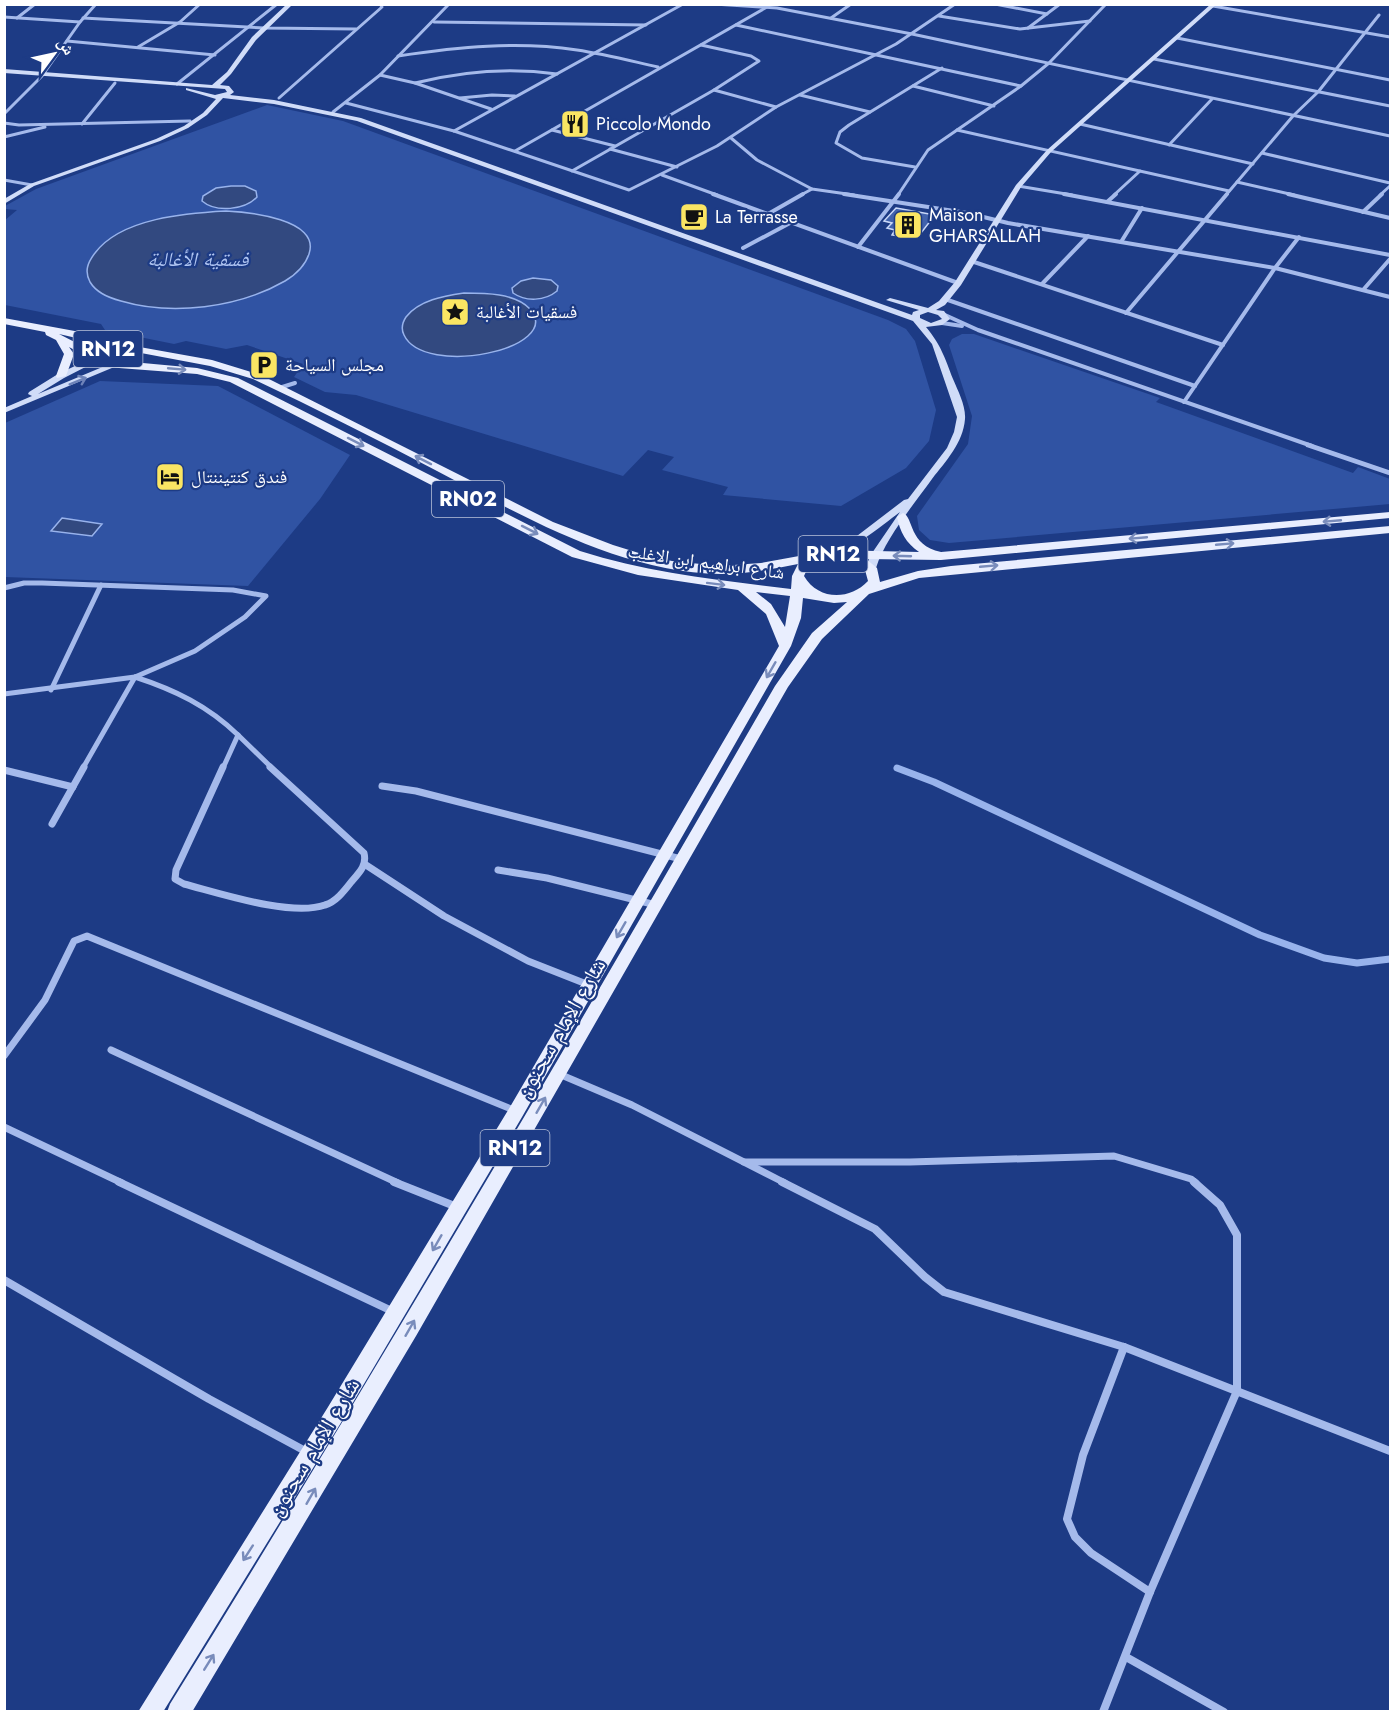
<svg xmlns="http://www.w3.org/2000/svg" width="1395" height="1716" font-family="Jost,'Noto Naskh Arabic',sans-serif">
<rect width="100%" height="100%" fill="#1d3b85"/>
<g fill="#3053a3">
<path d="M267,105L343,121L888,320L906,329L915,341L936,410L929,441L906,468L841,506L723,495L728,487L662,470L674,457L648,450L623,476L356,395L325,392L294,377L303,364L247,345L226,349L186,341L174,344L105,330L101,324L5,305L4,221L17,210L5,209V206L36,189Z"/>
<path d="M962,334H974L1160,398L1156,402L1353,473L1358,467L1390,479V504L949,543L930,540L919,530L917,516L968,444L972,416L949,345L952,339Z"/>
<path d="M100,381L218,386L350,455L320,499L248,586L5,577V423Z"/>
</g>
<g fill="#324980" stroke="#98b3ec" stroke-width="1.5">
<path d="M231,186H245L256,191L257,197C245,210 216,213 202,201L203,196L216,188Z"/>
<path d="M226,211C248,212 321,219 309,254C305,266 295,275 285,281C238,308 172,316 121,301C109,298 96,292 90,282C84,271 88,262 95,253C121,218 187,213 226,211Z"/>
<path d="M533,278L551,280L558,286L557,291C545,301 526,302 513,293L512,288L521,281Z"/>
<path d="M464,293C485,293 515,293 530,309C565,349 424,378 404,335C401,329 402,323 406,317C419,300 444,296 464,293Z"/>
<path d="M62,518L102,524L92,536L51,531Z"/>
</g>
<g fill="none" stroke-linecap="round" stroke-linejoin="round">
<path stroke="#98b3ec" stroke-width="7" d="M897,768L934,782L1260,935L1324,958L1357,963L1390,959"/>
</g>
<path fill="#4162ac" stroke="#cad8f8" stroke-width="1.5" d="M896,208L935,215L921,233L916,232L912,238L892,235L895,230L887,228L892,223L884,221Z"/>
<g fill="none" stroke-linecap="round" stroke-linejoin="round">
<g stroke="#a5baeb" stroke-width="3">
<path d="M267,4H311"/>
<path d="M714,4L777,8L912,34L1390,136"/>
<path d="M995,4L1047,14"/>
<path d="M1213,6L1390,37"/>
<path d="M939,16L1020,29L1090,21"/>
<path d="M4,17L80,22"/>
<path d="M17,18L35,4"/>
<path d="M83,18L264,28L356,29"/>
<path d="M831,18L851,4"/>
<path d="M434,22L646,25"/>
<path d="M736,25L1021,86"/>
<path d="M1028,28L1060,4"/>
<path d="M1177,38L1390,80"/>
<path d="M67,41L215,55"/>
<path d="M138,47L180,22L200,4"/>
<path d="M398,56C458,47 517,41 577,50C604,54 631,61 658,67"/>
<path d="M1154,59L1390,106"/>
<path d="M380,75L415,83L491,109"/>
<path d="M415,83C463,71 508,67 557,74"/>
<path d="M177,84L277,4"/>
<path d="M913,86L994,106"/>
<path d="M714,90L776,107"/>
<path d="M800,95L870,112"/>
<path d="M279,98L382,7L380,4"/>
<path d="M460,98L492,95L515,96"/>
<path d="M346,103L454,131L629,190L717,146L776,107L896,44L955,4"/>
<path d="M333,112L380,75L449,4"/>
<path d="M4,114L42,76L80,22L96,4"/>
<path d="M4,123L19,125L190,121"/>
<path d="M82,124L115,83"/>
<path d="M1080,124L1253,164"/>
<path d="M552,130L615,146"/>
<path d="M957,130L1229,191"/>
<path d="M454,131L683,4"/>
<path d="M4,137L45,127"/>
<path d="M731,138L757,160L812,189L854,195"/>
<path d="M1169,145L1212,99"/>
<path d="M610,149L677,167"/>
<path d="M515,151L767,7"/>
<path d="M1262,153L1390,183"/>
<path d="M915,167L862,158L836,143L840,132L849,125L942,68"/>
<path d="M572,171L714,90L759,61L751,56L701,45"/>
<path d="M662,175L717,195"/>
<path d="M4,180L32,185"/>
<path d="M1237,182L1294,195"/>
<path d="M1018,186L1072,195"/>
<path d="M801,195L812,189"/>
<path d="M898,195L928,150L1021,86L1049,63L1106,4"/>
<path d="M1114,195L1140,171"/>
<path d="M1226,195L1293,116L1318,92L1379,15"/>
<path d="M1380,195L1390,186"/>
</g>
<g stroke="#a5baeb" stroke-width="4">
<path d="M713,194L958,283"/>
<path d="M844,194L967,213L1008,223L1275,268L1390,297"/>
<path d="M1064,194L1390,255"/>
<path d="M1288,194L1390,218"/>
<path d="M1107,202L1116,194"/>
<path d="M1363,212L1382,194"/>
<path d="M768,214L803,194"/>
<path d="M1121,242L1142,208"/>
<path d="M858,247L899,194"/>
<path d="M743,248L790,223"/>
<path d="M971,261L1223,345"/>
<path d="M1042,284L1088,236"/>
<path d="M1363,290L1390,259"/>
<path d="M945,299L1195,386"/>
<path d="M1126,313L1227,194"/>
<path d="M945,315L978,330L1312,446"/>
<path d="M942,323L962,326"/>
<path d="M279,388L295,383"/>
<path d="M1184,402L1275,268L1299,237"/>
</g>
<g stroke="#a5baeb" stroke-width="5">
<path d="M1308,445L1390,473"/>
<path d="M4,588L24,583H42L233,590L266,596L245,617L195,651L135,677L4,694"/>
<path d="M135,677C175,690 208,706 238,735"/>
<path d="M51,690L101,585"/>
<path d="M238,735L272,768"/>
<path d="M83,768L135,677"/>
<path d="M223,768L238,735"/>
</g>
<g stroke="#a5baeb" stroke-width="7">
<path d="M223,767L176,870L175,879L184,884C219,893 291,917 325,905C336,902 345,890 352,881C360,872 367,865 364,853L270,767"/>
<path d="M4,770L73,787"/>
<path d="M382,786L416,791L681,859"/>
<path d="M52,824L84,767"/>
<path d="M366,865L444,916L528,961L589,985"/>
<path d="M498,870L547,878L656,905"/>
<path d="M111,1050L398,1183"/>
<path d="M4,1056L45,1000L74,941L87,936L516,1111"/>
<path d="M559,1074L632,1105L785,1183"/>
<path d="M4,1127L122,1183"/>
<path d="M744,1162H910L1114,1156L1191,1179L1196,1183"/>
</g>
<g stroke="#a5baeb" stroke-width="8">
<path d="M119,1182L394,1312"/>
<path d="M394,1182L457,1207"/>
<path d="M782,1182L875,1229L925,1277L944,1292L1124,1347L1390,1451"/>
<path d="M4,1280L209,1399L309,1453"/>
<path d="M1124,1347L1083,1455L1067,1519L1075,1537L1091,1553L1150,1592"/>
<path d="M1126,1657L1224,1712"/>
<path d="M1103,1712L1150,1592L1237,1391V1235L1220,1205L1194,1182"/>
</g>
<g fill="#d0dcf8" fill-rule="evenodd">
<path d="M287,4H293L256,40L231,74L220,85L229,86L234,92L230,95L274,100L361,118L912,315L913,312L919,310L886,300L890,298L928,308L939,301L955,282L1016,185L1047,150L1211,4H1217L1051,152L1021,187L961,285L945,305L936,310L944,311L950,319L942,325L926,327C941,345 945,358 953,379C958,391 966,406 965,419C963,443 946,461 932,479C914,504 885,539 876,568L871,571L866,568L870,556L900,512C881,526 841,560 818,557L816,555L853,539L904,500L908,499L947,448L954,432L957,417L932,344L913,321L357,121L274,104L223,98L207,115L188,128L160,141L34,186L4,204V199L30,184L156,139L184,126L203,113L216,99L186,90V88L215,95L227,92L225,89L4,73V69L212,85L227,72L252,37ZM928,312L938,315L942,319L931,323L920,318V315Z"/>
<path d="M94,357L101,359L64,378L38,394L112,363L119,365L4,413V408L32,396L28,394L29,392L58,374Z"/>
</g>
<path fill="#e9eefe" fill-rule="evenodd" d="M4,318L91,334L134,346L212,360L261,375L553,522L613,545L642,554L672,561L720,566L761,563L832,550L919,552C906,543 900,532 897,517L903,513C914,517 908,545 941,552L1390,512V518L941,560L866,559L877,568L880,582L918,571L951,566L1390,526V533L919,578L869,594L822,639L788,687L416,1336L192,1712H167L170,1704C378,1368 578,1028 775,686L812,633L847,602L834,603L803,598L801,618L791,646L522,1117L342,1421L163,1712H138L328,1407L510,1107L779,646L766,614L738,590L638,575L572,557L230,382L197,374L106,367L69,347L74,354L66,376L57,378L56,376L64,354L56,340L46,335L45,332L4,324ZM59,334L111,346L99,349L96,353ZM122,349L131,354L117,361L103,358L107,353ZM141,353L210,366L253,379C315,408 376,439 437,471C525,517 619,572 721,574C747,574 773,569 798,564L792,576L791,589C720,580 649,573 580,551L238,378L197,368L132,362ZM832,558L852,560L865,570L868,581C849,601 818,600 804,576C809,563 819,560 832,558ZM756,592L790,596L785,627L771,604Z"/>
</g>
<defs><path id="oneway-shaft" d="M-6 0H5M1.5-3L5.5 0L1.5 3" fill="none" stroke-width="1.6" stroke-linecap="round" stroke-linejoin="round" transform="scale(1.5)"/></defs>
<g stroke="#798cbb">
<use href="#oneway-shaft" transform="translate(177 369) rotate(5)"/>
<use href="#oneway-shaft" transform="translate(356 442) rotate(27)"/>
<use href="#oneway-shaft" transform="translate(423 460) rotate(-153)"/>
<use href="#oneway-shaft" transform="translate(1332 521) rotate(175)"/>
<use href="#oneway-shaft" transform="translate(530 530) rotate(27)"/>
<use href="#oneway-shaft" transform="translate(1138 538) rotate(175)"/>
<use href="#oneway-shaft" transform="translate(1225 544) rotate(-5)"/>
<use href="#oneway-shaft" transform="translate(902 556) rotate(-178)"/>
<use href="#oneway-shaft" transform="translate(989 566) rotate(-5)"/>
<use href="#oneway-shaft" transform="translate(716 584) rotate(7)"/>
<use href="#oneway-shaft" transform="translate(771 670) rotate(120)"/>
<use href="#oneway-shaft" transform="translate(621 930) rotate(120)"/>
<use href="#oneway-shaft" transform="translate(541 1105) rotate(-60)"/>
<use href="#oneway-shaft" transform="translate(437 1243) rotate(120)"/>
<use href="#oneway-shaft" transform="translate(410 1328) rotate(-60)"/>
<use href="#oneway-shaft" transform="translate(311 1496) rotate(-60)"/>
<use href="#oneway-shaft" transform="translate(248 1553) rotate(123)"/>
<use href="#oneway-shaft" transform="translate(209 1662) rotate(-58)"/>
</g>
<use stroke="#6e83b9" href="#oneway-shaft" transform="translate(78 381) rotate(-22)"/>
<defs>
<g id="restaurant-square" transform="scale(1.5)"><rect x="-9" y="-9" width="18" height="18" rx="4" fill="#fae563" stroke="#1d3b85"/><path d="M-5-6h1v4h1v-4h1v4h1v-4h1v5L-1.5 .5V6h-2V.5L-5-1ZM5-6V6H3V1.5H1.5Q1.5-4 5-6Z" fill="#111"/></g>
<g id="cafe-square" transform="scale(1.5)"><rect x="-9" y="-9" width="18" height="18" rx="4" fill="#fae563" stroke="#1d3b85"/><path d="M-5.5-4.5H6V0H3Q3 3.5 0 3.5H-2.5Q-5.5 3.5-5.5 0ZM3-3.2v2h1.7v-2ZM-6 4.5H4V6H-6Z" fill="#111"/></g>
<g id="building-square" transform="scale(1.5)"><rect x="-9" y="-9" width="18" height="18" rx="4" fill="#fae563" stroke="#1d3b85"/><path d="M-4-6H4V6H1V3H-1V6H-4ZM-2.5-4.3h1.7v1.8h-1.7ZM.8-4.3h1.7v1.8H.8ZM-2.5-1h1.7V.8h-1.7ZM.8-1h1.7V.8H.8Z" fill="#111"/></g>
<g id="sight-square" transform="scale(1.5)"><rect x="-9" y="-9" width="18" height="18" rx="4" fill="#fae563" stroke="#1d3b85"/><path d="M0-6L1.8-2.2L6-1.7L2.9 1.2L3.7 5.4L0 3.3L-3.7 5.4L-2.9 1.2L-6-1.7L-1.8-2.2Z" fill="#111"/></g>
<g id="parking-square" transform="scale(1.5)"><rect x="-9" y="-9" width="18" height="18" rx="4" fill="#fae563" stroke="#1d3b85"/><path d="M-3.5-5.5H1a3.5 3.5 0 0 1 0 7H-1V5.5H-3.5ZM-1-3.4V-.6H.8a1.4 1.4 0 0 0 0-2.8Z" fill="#111"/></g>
<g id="hotel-square" transform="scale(1.5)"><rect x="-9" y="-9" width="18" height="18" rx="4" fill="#fae563" stroke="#1d3b85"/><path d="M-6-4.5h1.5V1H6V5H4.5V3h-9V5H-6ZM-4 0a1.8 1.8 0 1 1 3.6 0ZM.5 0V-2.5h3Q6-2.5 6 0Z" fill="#111"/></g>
</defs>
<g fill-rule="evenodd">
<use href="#restaurant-square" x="575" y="124"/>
<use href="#cafe-square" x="694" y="217"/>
<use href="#building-square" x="908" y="225"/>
<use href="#sight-square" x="455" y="312"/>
<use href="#parking-square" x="264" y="365"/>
<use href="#hotel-square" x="170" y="477"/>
</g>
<g text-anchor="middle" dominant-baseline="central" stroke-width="4.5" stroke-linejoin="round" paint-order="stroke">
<g font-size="18" fill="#fff" stroke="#1d3b85" text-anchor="start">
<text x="596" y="124">Piccolo Mondo</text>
<text x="929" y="215">Maison<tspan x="929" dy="21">GHARSALLAH</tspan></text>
<text x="715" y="217">La Terrasse</text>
<text x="476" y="312">فسقيات الأغالبة</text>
<text x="285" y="365">مجلس السياحة</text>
<text x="191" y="477">فندق كنتيننتال</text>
</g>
<g font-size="18" fill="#fff" stroke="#1d3b85">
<text transform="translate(706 562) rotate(8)">شارع ابراهيم ابن الاغلب</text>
</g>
<g font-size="20" font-style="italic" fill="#b0c5f2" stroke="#1d3b85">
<text x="198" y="259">فسقية الأغالبة</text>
</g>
<g fill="#1d3b85" stroke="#bbc4da" stroke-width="1.5">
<rect x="73.5" y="331" width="69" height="36" rx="4.5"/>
<rect x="432" y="481" width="72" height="36" rx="4.5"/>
<rect x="798.5" y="536" width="69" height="36" rx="4.5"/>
<rect x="480.5" y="1130" width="69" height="36" rx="4.5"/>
</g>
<g font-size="21" font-weight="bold" fill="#fff">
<text x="108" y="349">RN12</text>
<text x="468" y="499">RN02</text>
<text x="833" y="554">RN12</text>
<text x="515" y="1148">RN12</text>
</g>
<g font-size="22" fill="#fff" stroke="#1d3b85">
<text transform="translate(560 1028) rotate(-60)">شارع الإمام سحنون</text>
<text transform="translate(313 1447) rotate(-59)">شارع الإمام سحنون</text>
</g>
</g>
<rect width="1395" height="1716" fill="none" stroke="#ffffff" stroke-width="12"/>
<g transform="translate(54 54) rotate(57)" stroke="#1d3b85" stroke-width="4.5" paint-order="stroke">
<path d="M0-4.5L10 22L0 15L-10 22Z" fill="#ffffff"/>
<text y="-9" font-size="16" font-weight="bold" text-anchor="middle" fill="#ffffff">ش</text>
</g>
</svg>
